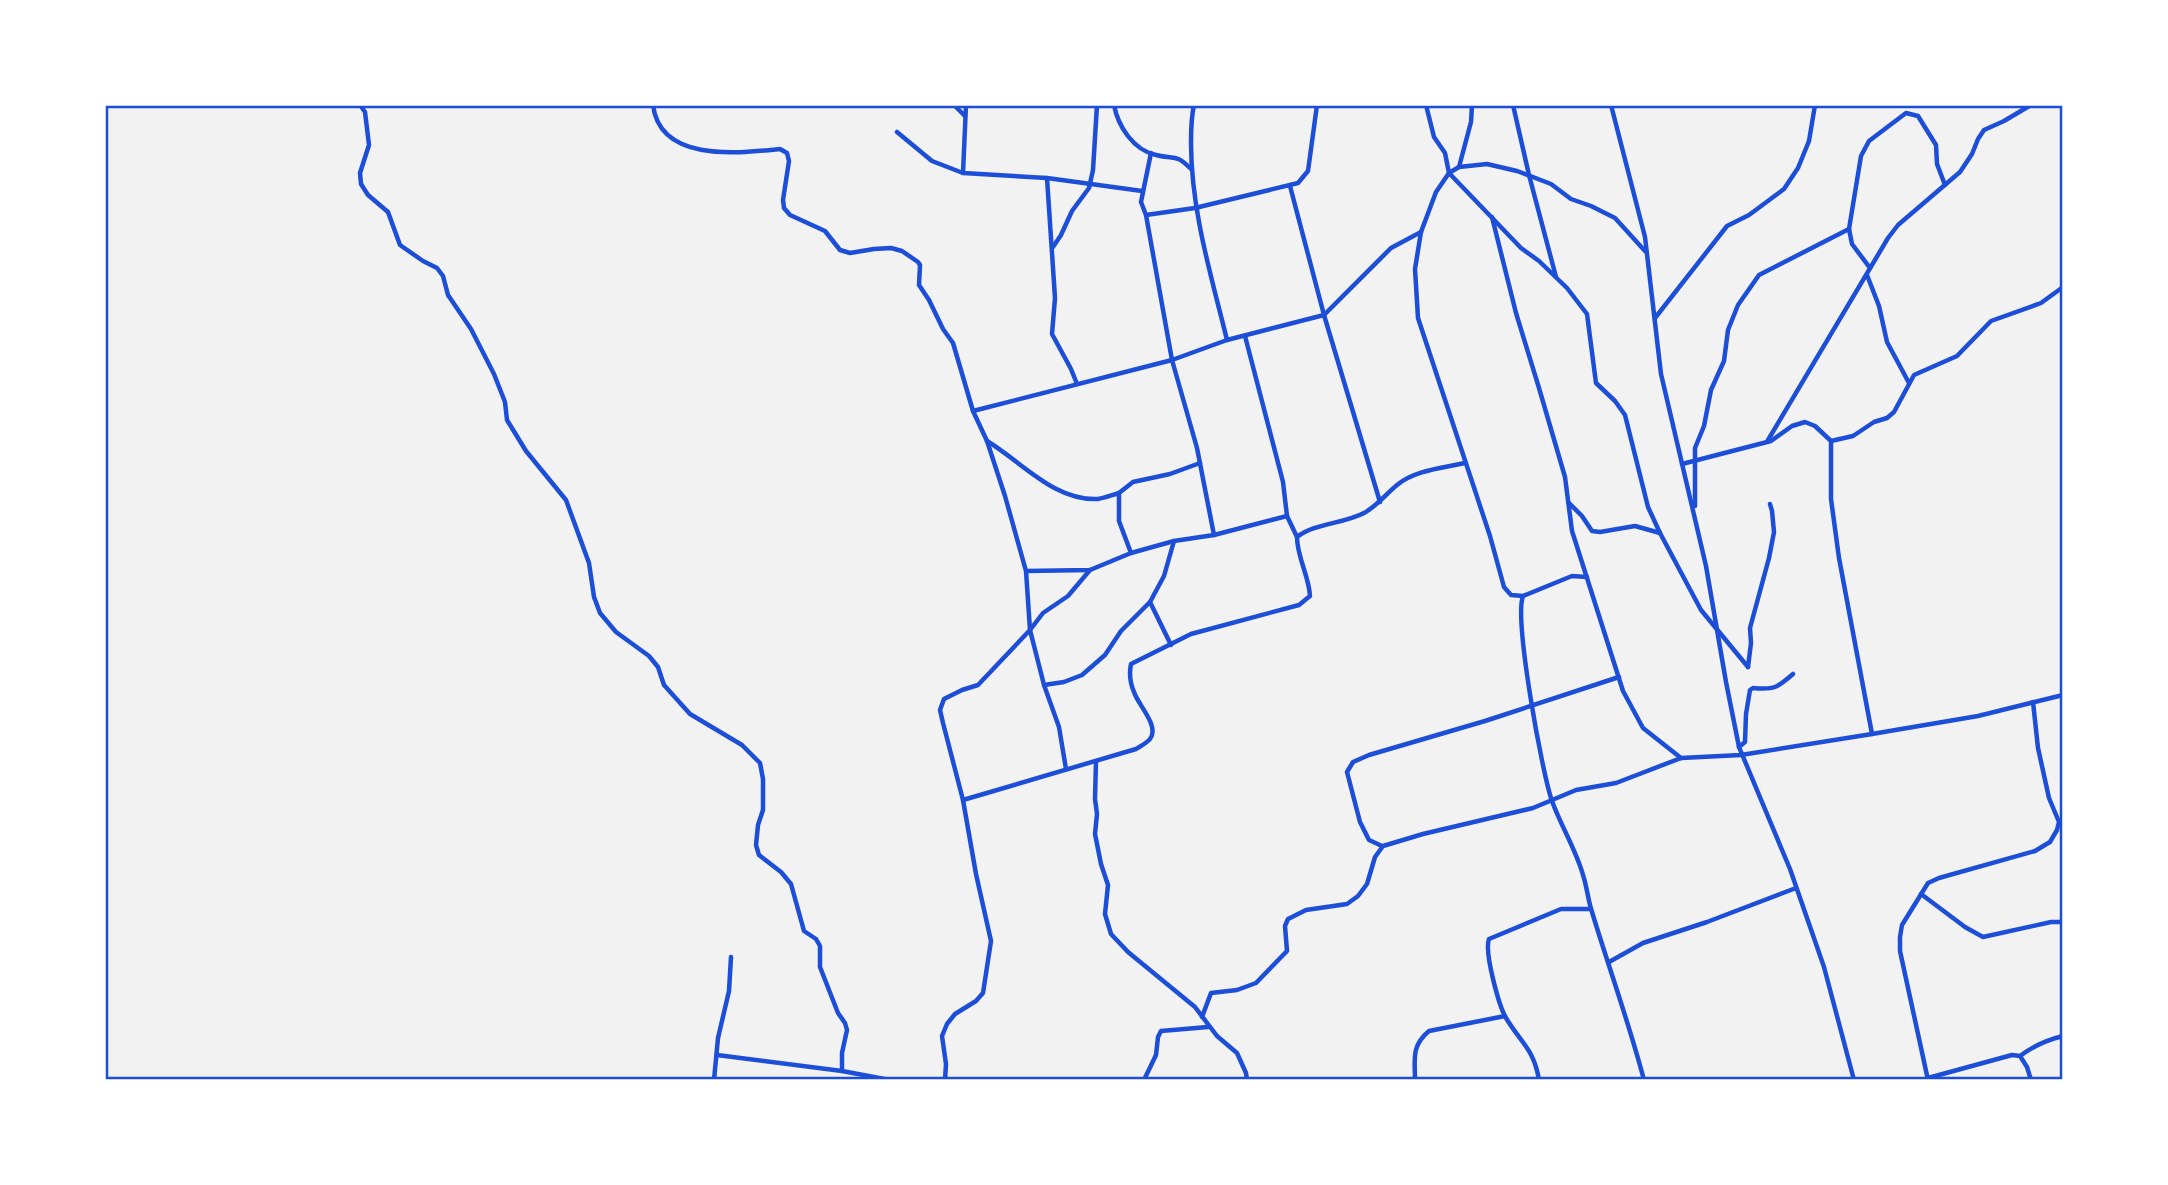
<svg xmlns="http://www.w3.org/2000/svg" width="2168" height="1185" font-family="'Fira Sans Condensed',sans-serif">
<rect width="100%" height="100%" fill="#f2f2f2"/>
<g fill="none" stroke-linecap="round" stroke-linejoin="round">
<g stroke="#1d4ed8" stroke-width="4.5">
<path d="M360,105L365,112L369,145L360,173L361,184L368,195L388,212L400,245L423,261L437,268L443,276L448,295L471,329L494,374L505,402L507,420L526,451L566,500L589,563L594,597L600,613L616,632L649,656L658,667L664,685L690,714L742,745L760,763L763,779V810L758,825L756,845L759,855L781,872L791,884L804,931L816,939L820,946V967L838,1013L845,1023L847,1030L842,1053V1071"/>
<path d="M653,105C660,163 739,153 780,149L787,153L789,161L783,200L784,208L790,215L825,231L840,250L850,253L874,249L891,248L902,251L918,262L920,265L919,285L929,300L943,329L953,343L973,411L987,441L1005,496L1026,571L1030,630L1044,685L1059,727L1066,769"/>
<path d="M954,105L965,116"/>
<path d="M1114,105C1118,126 1133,150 1156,155C1175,160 1175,153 1191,169"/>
<path d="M1194,105C1191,118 1191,130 1191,143C1191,210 1211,275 1227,340"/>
<path d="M1426,105L1434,137L1445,153L1449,173L1521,248L1539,261L1567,288L1587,314L1596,383L1615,401L1625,415L1648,507L1660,533L1701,610L1748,667"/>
<path d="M1472,105L1471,122L1459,167L1449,173L1436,192L1421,232L1415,269L1418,318L1490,536L1504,587L1511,595L1523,596L1572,576L1587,577"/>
<path d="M1513,105L1529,175L1556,277"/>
<path d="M1611,105L1645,237L1661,374L1706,566L1726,682L1739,747L1790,869L1824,967L1854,1080"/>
<path d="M897,132L932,161L963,173L1047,178L1142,191"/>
<path d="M1151,153L1141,202L1146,215L1172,360L1197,448L1214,535"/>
<path d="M1459,167L1487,164L1517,171L1551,184L1571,199L1591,206L1615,218L1645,251"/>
<path d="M963,173L966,105"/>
<path d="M1047,178L1055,298L1052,334L1071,369L1077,384"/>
<path d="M1290,186L1324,315L1380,502"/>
<path d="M1146,215L1195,208L1298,183L1308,171L1317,105"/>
<path d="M1492,217L1516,313L1539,388L1565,477L1572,531L1623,691L1643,728L1681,758"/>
<path d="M1053,247L1061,235L1072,211L1089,188L1093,170L1097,105"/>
<path d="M1870,268L1852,244L1849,229L1861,156L1869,141L1906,113L1918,116L1936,145L1937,164L1945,185"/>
<path d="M1867,275L1879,306L1887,342L1909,383"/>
<path d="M1655,318L1727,226L1749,215L1784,189L1798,168L1809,141L1815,105"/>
<path d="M1245,336L1283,482L1287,516L1297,537"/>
<path d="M973,411L1172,360L1227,340L1324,315L1391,248L1421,232"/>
<path d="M1768,440L1888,238L1898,225L1960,172L1972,154L1978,139L1984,130L2004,121L2031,105"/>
<path d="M987,441C1022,462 1054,501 1098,499C1105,498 1112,495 1119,493"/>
<path d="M1831,441L1853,436L1874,422L1887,418L1894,412L1914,375L1957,356L1991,321L2041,303L2063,287"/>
<path d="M1682,464L1771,441L1792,426L1805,422L1815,426L1831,441V499L1839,558L1872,734"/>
<path d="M1569,503L1582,516L1592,531L1600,532L1635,526L1660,533"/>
<path d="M1695,506V448L1704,426L1711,390L1724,361L1728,330L1738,305L1759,275L1849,229"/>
<path d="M1131,553L1119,521V493L1133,482L1170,474L1200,463"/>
<path d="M1026,571L1090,570L1131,553L1174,541L1214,535L1287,516"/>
<path d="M1523,596C1514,619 1542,773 1552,801C1561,826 1576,850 1583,875C1587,887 1588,900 1592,912C1609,968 1629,1023 1644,1080"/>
<path d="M1171,645L1150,602L1164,576L1174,541"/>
<path d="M1748,667L1751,643L1750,628L1769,558L1774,532L1772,511L1770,504"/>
<path d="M1044,685L1064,682L1082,675L1105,655L1121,631L1150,602"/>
<path d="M1739,747L1745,742L1746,714L1750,690L1753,688C1774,690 1777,688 1793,674"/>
<path d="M1096,761L1095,799L1097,814L1095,834L1101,864L1108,885L1105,914L1111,934L1128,952L1195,1007L1217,1036L1237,1053L1246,1073L1247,1080"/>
<path d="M963,800L1136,749C1139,747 1147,743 1150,739C1160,726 1138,705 1134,692C1130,683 1129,674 1131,664L1191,634L1299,605L1310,596C1309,576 1297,557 1297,537C1315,523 1343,524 1364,513C1377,506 1386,494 1397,485C1415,470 1443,468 1465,463"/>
<path d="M1382,846L1369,840L1360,822L1347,772L1353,762L1369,755L1485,721L1619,677"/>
<path d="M1921,894L1965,927L1983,937L2051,922H2063"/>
<path d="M1609,962L1643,943L1707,922L1796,888"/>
<path d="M1202,1017L1211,993L1237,990L1256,983L1287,951L1285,926L1288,919L1306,910L1347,904L1358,896L1367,884L1375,857L1383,846L1423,834L1533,808L1576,790L1616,783L1681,758L1741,755L1872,734L1978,716L2063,695"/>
<path d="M717,1055L842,1071L890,1080"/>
<path d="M2020,1056C2033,1046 2047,1040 2063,1036"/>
<path d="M1928,1078L2012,1055L2020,1056L2027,1067L2031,1080"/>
<path d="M714,1080L718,1038L729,991L731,957"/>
<path d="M945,1080L946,1064L942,1036L947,1024L955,1014L976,1001L983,993L991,941L976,874L963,800L943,723L940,710L944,699L962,690L978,685L1030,630L1043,613L1068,596L1090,570"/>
<path d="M1144,1080L1156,1055L1158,1037L1161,1031L1208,1027"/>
<path d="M1415,1080C1415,1059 1411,1046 1429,1031L1505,1016"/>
<path d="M1539,1080C1534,1049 1521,1043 1506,1018C1499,1006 1484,952 1489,939L1561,909H1591"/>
<path d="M1928,1080L1900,951V937L1902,925L1928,883L1939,878L2035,851L2050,842L2057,830L2059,822L2049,798L2038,748L2033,702"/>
</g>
</g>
<rect width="2168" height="1185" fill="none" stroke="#ffffff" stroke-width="214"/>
<rect x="107" y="107" width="1954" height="971" fill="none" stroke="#1d4ed8" stroke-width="2.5"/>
</svg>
